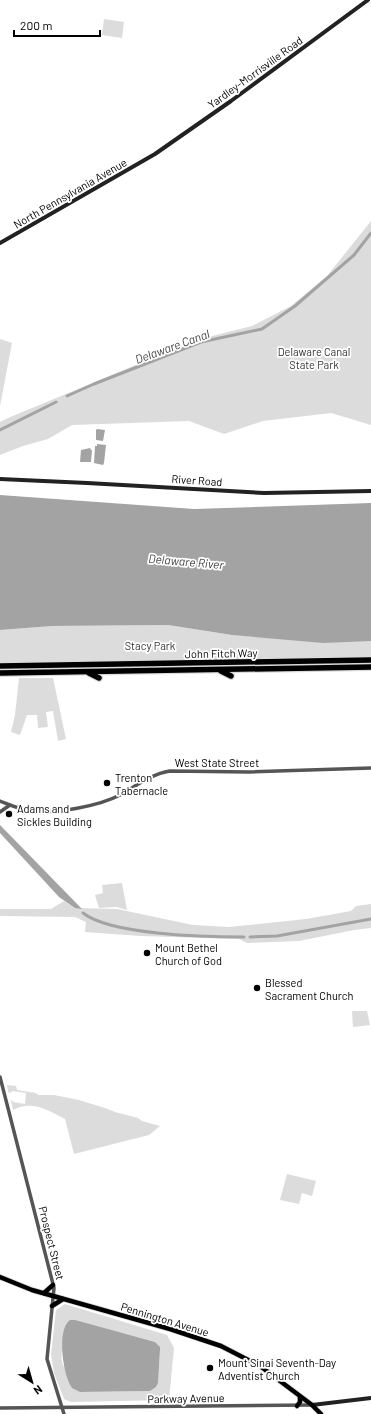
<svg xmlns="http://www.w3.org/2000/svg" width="371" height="1414" font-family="Barlow,sans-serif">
<rect width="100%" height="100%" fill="#fff"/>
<g fill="#dcdcdc" fill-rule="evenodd">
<path d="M104,19L124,22L122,38L102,35Z"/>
<path d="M371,221V425L331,413L263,421L224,434L189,421L72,425L48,439L23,446L0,455V422L8,418L167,352L208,337L252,326L291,306L327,276Z"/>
<path d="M0,339L12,343L0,406Z"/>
<path d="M168,625L232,635L371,641V660L0,666V630L52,626Z"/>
<path d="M19,678H53L66,739L58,741L53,711L46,712L48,727L38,728L37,715H27L20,735L11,732L15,715Z"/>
<path d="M122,883L127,910L116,907L99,908L95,895L103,893L102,885Z"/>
<path d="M64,901L75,908L117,909L193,925L229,927L306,919L351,911L356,906L371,904V928L354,930L299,941L247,943L239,939L140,936L85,932L86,922L75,917L0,916V909H51Z"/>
<path d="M352,1011H367L370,1025L353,1027Z"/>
<path d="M7,1085L16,1086L17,1090L36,1093L38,1095H54L79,1100L105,1108L115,1112L138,1118L142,1121L160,1126L149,1135L74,1154L65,1119C47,1110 33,1100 13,1110L11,1100H12L13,1102L25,1104L26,1093L12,1091L11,1093L8,1092Z"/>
<path d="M287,1174L316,1181L312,1196L302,1193L299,1204L280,1200Z"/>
<path d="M65,1304L167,1335L174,1348L169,1400L71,1402L64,1399L54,1373L51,1354L56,1310ZM72,1320L155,1342L159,1347L160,1350L158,1383L156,1387L150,1391L80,1392C75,1383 67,1374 63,1365C58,1351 68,1333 72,1320Z"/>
</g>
<g fill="#a3a3a3">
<path d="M97,429L105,430L103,441L96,440V430Z"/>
<path d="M97,444L106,445L104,463L103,465L94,463L95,446H97Z"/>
<path d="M90,448L91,450H92L91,462H80L81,450Z"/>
<path d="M0,495L194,509L371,503V641L323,643L232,635L168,625L52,626L0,630Z"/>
<path d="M0,825L82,909L75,908L59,897L0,833Z"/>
<path d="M70,1320H75L155,1342L160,1347V1350L158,1383L156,1387L150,1391L80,1392L72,1388C63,1376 56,1330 70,1320Z"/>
</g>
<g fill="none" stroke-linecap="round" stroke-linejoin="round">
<g stroke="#a3a3a3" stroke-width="3">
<path d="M67,396L94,384L201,342L262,329L295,306L354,255L371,233"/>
<path d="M0,430L56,402"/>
<path d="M83,913C111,935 206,937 244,937"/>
<path d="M250,937L277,936L371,919"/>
</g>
<g stroke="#dbdbdb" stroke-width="6">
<g id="primary">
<path d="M0,1277L32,1290L170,1329L221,1346L260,1366L312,1405L321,1414"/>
<path d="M44,1293L53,1285"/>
<path d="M52,1306L63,1299"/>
<path d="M297,1406L300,1402V1397"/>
</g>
</g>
<g stroke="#dbdbdb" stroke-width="8">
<g id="motorway">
<path d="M0,666L371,660"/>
<path d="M221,671L231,676"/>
<path d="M0,673L371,667"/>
<path d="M89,673L99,678"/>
</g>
</g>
<g stroke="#555" stroke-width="3.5">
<path d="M0,801C10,805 21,810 32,811C56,814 99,806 120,795C136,786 151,774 170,771L249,772L371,768"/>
<path d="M0,812L10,805"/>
<path d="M0,1077L54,1288L47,1359L64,1414"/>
<path d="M0,1408L312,1405"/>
</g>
<g stroke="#222" stroke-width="4">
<path d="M0,243L155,154L231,101L368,0"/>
<path d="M0,479L87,483L264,493L371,491"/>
<path d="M312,1405L371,1398"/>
</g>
<use href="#primary" stroke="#000" stroke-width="4.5"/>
<use href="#motorway" stroke="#000" stroke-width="5.5"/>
</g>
<g fill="#000" stroke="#fff" stroke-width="1.5">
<circle cx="107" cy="783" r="4"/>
<circle cx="9" cy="814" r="4"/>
<circle cx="147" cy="953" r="4"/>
<circle cx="257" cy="988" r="4"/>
<circle cx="210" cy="1368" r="4"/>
</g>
<g text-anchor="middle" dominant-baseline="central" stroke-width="3.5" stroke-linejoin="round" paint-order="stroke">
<g font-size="11" fill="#000" stroke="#fff">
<text transform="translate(255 72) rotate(-36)">Yardley-Morrisville Road</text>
<text transform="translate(70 193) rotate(-30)">North Pennsylvania Avenue</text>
<text transform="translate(197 480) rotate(4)">River Road</text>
<text transform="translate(221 653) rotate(-1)">John Fitch Way</text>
<text x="217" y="762">West State Street</text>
<text transform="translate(52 1243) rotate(76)">Prospect Street</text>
<text transform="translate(165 1319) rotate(17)">Pennington Avenue</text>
<text transform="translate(186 1398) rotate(-1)">Parkway Avenue</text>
</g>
<g font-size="11" fill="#333" stroke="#fff">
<text x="314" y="351">Delaware Canal<tspan x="314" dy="13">State Park</tspan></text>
<text x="150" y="645">Stacy Park</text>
</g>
<g font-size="11" fill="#000" stroke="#fff" text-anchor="start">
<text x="115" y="777">Trenton<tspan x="115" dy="13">Tabernacle</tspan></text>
<text x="17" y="808">Adams and<tspan x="17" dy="13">Sickles Building</tspan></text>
<text x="155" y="947">Mount Bethel<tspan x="155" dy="13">Church of God</tspan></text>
<text x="265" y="982">Blessed<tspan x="265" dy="13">Sacrament Church</tspan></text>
<text x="218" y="1362">Mount Sinai Seventh-Day<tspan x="218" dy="13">Adventist Church</tspan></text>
</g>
<g font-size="12" font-style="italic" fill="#444" stroke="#fff">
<text transform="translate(172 346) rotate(-20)">Delaware Canal</text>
<text transform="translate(186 561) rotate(5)">Delaware River</text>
</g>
</g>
<g transform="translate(32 1382) rotate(143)" stroke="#ffffff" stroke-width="3" paint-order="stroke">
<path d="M0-3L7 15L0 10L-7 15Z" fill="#000000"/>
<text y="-6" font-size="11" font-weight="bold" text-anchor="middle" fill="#000000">N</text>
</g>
<path d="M14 30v6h86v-6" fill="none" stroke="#000000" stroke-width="2"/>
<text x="20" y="30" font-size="12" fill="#000000" stroke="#ffffff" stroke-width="3" paint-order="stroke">200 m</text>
</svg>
